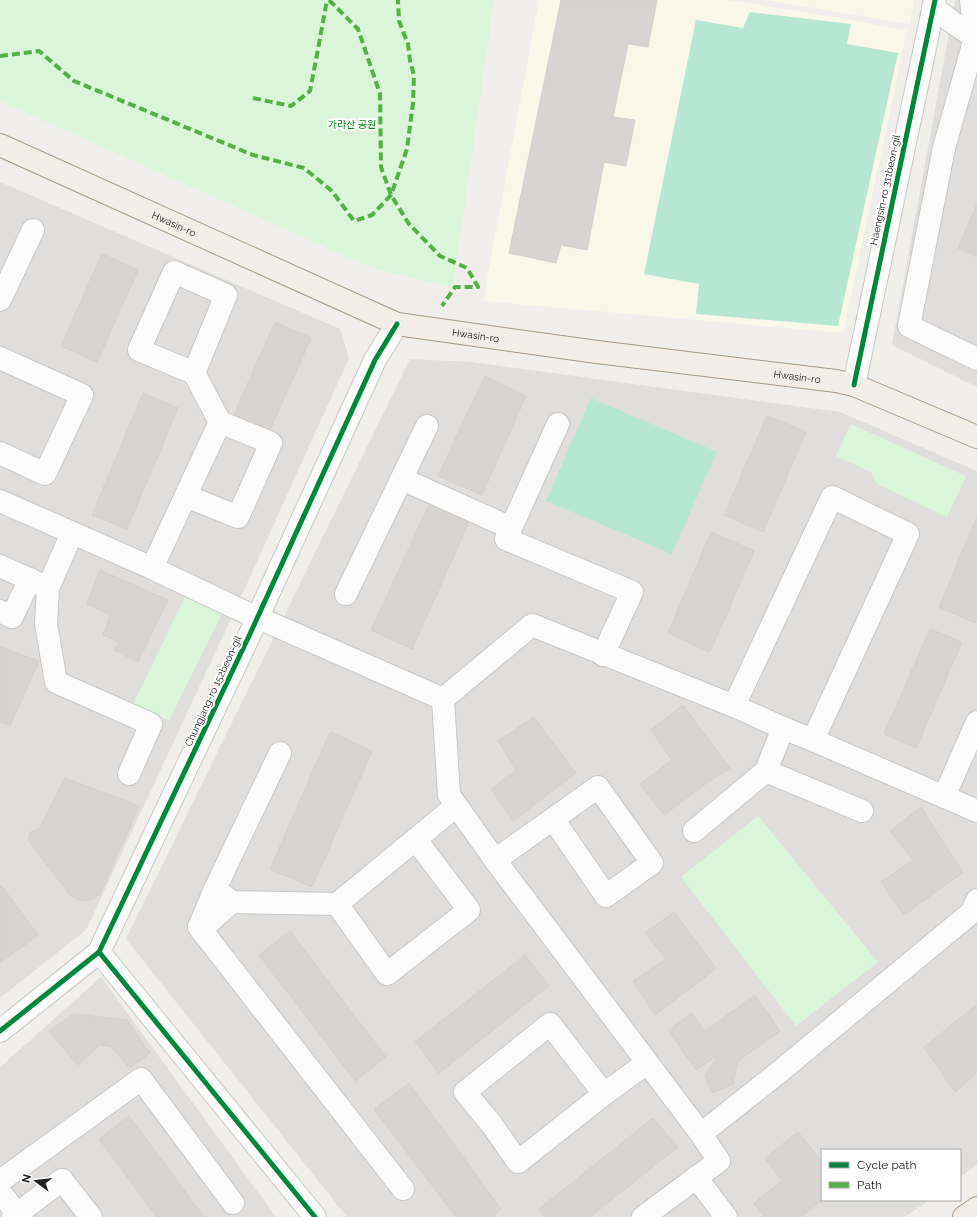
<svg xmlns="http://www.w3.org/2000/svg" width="977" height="1217" font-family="Raleway,'Noto Sans KR',sans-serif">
<rect width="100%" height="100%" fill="#f0eeeb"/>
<g fill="#dfdedc">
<path d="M955,0H977V387L892,345Z"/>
<path d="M0,182L340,329L349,358L236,608L86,930L0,998Z"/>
<path d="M410,359L471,362L840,412L977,471V1165L960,1177V1150H822V1200H929L905,1217H347L126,939Z"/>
<path d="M101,977L276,1217H0V1067Z"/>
</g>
<g fill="#f8f7e8">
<path d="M539,0H728L853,20L907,31L843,333L483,301Z"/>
<path d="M764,0H914L910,24Z"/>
</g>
<g fill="#daf5da">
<path d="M0,0H494L453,287L374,269L0,101Z"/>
<path d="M851,424L966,476L947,517L877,484L871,472L836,456Z"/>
<path d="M185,597L222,613L169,721L133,704Z"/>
<path d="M758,816L878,962L796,1026L681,877Z"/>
</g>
<g fill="#b7e6d2">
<path d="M750,12L851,24L847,44L898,53L838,326L696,314L699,284L644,274L696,20L743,28Z"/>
<path d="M591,398L717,452L672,554L546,501Z"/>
</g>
<g fill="#d7d4d2" stroke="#d3d0cc">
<path d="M561,0H657L648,47L628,44L613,117L635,120L626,166L604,162L587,250L561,245L556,263L509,253Z"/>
<path d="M977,204V257L958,248Z"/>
<path d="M102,254L138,270L97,362L61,346Z"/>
<path d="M275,322L311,338L270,430L234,414Z"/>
<path d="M485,376L526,396L482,495L438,476Z"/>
<path d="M143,393L178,408L127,529L92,515Z"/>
<path d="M767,416L806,432L763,532L724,515Z"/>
<path d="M429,505L469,522L412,649L371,630Z"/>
<path d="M977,517V617L975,623L939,607Z"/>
<path d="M711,532L754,551L710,652L668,633Z"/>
<path d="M100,570L168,600L138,662L114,650L119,642L103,635L110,615L87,604Z"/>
<path d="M930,629L962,642L916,748L884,734Z"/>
<path d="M0,647L39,661L10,726L0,722Z"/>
<path d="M683,705L730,768L708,782L664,815L640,784L672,760L651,730Z"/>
<path d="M534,717L576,773L513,821L491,789L516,770L498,741Z"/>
<path d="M330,732L372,751L312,887L270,869Z"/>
<path d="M65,778L139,806L100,894L94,898L87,901L78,900L70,895L29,841V835L32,831L39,830Z"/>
<path d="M921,807L963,873L945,885L904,915L881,882L913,860L890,831Z"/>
<path d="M1,885L38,935L0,963V886Z"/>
<path d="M674,912L716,968L699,982L655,1015L633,981L666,959L645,933Z"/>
<path d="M290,931L386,1057L355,1081L259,955Z"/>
<path d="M525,955L549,986L439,1073L415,1042Z"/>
<path d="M755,995L780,1031L738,1061L733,1084L712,1093L705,1076L718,1055L696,1070L668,1030L692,1013L705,1031Z"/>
<path d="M977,1004V1073L955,1092L924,1047Z"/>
<path d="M74,1014L127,1020L150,1053L130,1068L111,1047L99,1045L78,1065L49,1031Z"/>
<path d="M409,1083L501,1209L492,1217H456L374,1109Z"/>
<path d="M129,1116L204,1217H157L99,1139Z"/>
<path d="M653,1118L678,1147L590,1217H545L539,1209Z"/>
<path d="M798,1132L822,1162V1200L801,1217H764L754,1203L782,1181L765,1158Z"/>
</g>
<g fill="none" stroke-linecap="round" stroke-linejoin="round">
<g stroke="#c9c8c7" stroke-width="24">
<g id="minor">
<path d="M971,0L975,38L944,148L909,326L977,359"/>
<path d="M933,7L952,22L977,39"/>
<path d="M0,300L33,230"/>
<path d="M0,358L82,395L45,474L0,453"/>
<path d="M854,385L935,0"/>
<path d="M558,424L506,539L632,592L603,655"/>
<path d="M402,479L511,528"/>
<path d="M186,496L238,517L271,443L220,422"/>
<path d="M0,501L152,568L236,608L443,699"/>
<path d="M72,533L48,588L46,624L56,682L151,724L129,774"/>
<path d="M0,566L42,585"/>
<path d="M152,568L220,422L194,373L226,295L174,272L139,350L194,373"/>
<path d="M346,594L427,426"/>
<path d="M0,611L12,617L30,579"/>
<path d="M443,699L449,795L495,860L701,1134L778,1073L972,912L977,900"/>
<path d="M443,699L532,625L734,706L783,728L813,740L977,811"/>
<path d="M734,706L832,497L908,534L813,740"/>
<path d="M280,753L215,889L232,902L337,904"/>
<path d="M766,771L862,811"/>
<path d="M944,797L977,722"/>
<path d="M694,831L766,771L783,728"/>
<path d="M416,840L469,910L387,974L337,904L456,806"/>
<path d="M495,860L553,819L606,896L652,863L598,787L553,819"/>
<path d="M215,889L199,927L205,926L232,902"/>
<path d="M199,927L403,1189"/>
<path d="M99,952L315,1217"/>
<path d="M0,1031L99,952L249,636L375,360L397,324"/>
<path d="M604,1094L550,1024L465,1092L492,1125L518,1162L604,1094L647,1063"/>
<path d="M696,1177L726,1217"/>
<path d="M0,1181L141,1079L233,1203"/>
<path d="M0,1192L20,1217"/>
<path d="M13,1217L62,1180L91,1217"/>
<path d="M643,1217L719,1161L701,1134"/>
</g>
</g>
<g stroke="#a79c86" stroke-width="24">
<g id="major">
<path id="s1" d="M0,145L397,324L597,352L836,381L854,385L977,437"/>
<path d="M964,1217L977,1208"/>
</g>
</g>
<use href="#minor" stroke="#fdfcfc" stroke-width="22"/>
<use href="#major" stroke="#f3ede7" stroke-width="22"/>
<g stroke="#55b145" stroke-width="4" stroke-dasharray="8 4" stroke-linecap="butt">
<path d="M329,0L358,29L380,94L381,167L391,195L409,224L440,256L467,268L478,287H455L442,306"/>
<path d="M0,56L39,51L74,81L253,155L304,168L332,191L354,221L372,215L391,195L407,149L413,103L414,75L410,61L408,44L399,21L398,0"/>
<path d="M253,98L291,106L310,91L318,49L327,0"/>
</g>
<g stroke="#fff" stroke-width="8">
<g id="cycleway">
<path d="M854,385L935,0"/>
<path d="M99,952L315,1217"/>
<path d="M0,1031L99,952L249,636L375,360L397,324"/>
</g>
</g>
<use href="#cycleway" stroke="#00873e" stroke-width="5"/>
</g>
<g text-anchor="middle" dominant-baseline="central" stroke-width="4" stroke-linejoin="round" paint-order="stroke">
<g font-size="10" fill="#0c8416" stroke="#fff">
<text x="352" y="124">가라산 공원</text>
</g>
<g font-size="10" fill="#222" stroke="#fff">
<text transform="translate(885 190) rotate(-78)">Haengsin-ro 311beon-gil</text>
<text stroke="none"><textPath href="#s1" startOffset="191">Hwasin-ro</textPath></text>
<text stroke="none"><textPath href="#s1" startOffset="515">Hwasin-ro</textPath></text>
<text stroke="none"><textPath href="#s1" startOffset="839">Hwasin-ro</textPath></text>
<text transform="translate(213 691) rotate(-65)">Chungjang-ro 152beon-gil</text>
</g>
</g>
<rect x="821" y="1149" width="140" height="52" fill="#ffffff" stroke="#a7a7a7"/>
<rect x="829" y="1162" width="20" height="6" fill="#00873e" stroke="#a7a7a7"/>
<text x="857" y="1169" font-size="12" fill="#222222">Cycle path</text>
<rect x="829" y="1182" width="20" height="6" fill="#55b145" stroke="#a7a7a7"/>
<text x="857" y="1189" font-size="12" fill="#222222">Path</text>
<g transform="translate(36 1181) rotate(285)" stroke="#ffffff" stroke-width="3" paint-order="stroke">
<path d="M0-3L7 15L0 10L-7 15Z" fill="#222222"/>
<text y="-6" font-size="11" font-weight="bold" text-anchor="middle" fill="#222222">N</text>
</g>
</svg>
